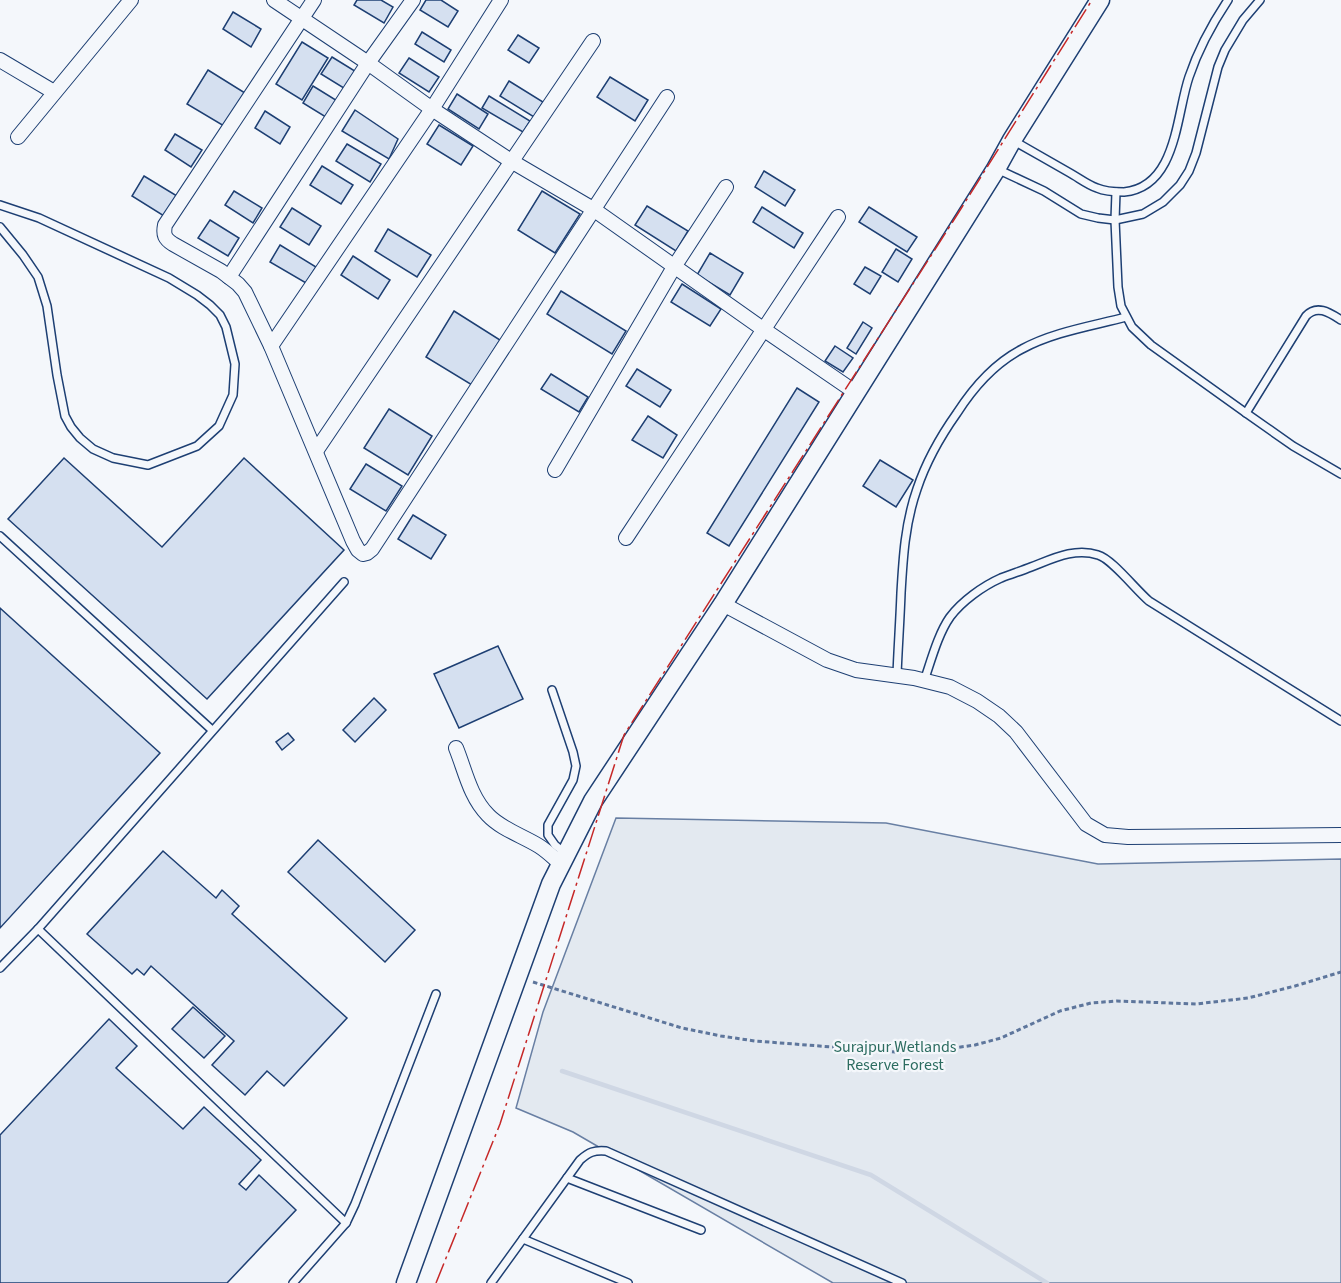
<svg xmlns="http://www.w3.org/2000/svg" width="1341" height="1283" font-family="'Source Sans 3',sans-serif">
<rect width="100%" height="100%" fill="#f4f7fb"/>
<path fill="#e3e9f0" stroke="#687fa3" stroke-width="1.5" d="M616,818L886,823L1098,864L1341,859V1283H833L573,1132L516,1108L543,1012Z"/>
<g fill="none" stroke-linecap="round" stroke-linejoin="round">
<path stroke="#cfd7e4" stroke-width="4.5" d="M562,1071L871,1175L1047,1283"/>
</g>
<g fill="#d5e0f0" stroke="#1d3f73" stroke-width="1.5">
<path d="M357,0H381L393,7L384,23L354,5Z"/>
<path d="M426,0H441L458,11L448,27L420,10Z"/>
<path d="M233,12L261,29L251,47L223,29Z"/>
<path d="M422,32L451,50L444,62L415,44Z"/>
<path d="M518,35L539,48L529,63L508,50Z"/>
<path d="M302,42L328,58L302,100L276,84Z"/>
<path d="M332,57L358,73L347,90L321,74Z"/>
<path d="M409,58L439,77L429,92L399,73Z"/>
<path d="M208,70L245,93L224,126L187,104Z"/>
<path d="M610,77L648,100L635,121L597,97Z"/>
<path d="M509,81L543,102L534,117L500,96Z"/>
<path d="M313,86L339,102L329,119L303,103Z"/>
<path d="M457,94L488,114L479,129L448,109Z"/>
<path d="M489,96L530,121L523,132L482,108Z"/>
<path d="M355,110L398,139L389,159L342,131Z"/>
<path d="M265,111L290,127L280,144L255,128Z"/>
<path d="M439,125L473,146L461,165L427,144Z"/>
<path d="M175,134L202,150L191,167L165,150Z"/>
<path d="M347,144L381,164L370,182L336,161Z"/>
<path d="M322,166L353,185L341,204L310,185Z"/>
<path d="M764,171L795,190L785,206L755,187Z"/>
<path d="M144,176L177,196L164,216L132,196Z"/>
<path d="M234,191L262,208L253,223L225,205Z"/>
<path d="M542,191L580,214L555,253L518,230Z"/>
<path d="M647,206L688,231L676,251L635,225Z"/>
<path d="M762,207L803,233L794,248L753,222Z"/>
<path d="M869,207L917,237L907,252L859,222Z"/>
<path d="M292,208L321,226L309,245L280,227Z"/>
<path d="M210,220L239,238L228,256L198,238Z"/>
<path d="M388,229L431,255L417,277L375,251Z"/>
<path d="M280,245L316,267L306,283L270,262Z"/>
<path d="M896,249L912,259L898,282L882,272Z"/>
<path d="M710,253L743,273L730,295L697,275Z"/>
<path d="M353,256L390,280L378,299L341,275Z"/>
<path d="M865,267L881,276L870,294L854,284Z"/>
<path d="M682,284L721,309L710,326L671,302Z"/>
<path d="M561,291L626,331L612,354L547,314Z"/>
<path d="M454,311L500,340L472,385L426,357Z"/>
<path d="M863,322L872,328L856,354L847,348Z"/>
<path d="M835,346L853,358L843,372L825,361Z"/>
<path d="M637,369L671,390L660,407L626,386Z"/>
<path d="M551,374L588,397L579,412L541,389Z"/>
<path d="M797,388L819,402L729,546L707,533Z"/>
<path d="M389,409L432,436L408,475L364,448Z"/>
<path d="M648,416L677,435L663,458L632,440Z"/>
<path d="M64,458L162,547L244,458L344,550L207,699L8,519Z"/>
<path d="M880,460L913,480L896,507L863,486Z"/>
<path d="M366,464L402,486L386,511L350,489Z"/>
<path d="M413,515L446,535L431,559L398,539Z"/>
<path d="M0,608L160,753L0,928Z"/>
<path d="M498,646L523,699L459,728L434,674Z"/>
<path d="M374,698L386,710L355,742L343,730Z"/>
<path d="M288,733L294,740L282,750L276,742Z"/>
<path d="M318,840L415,930L385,962L288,872Z"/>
<path d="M163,851L216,898L222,890L239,906L232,914L347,1018L284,1086L267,1071L245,1095L212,1065L234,1041L151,966L144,975L137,969L132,974L87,934Z"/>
<path d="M193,1007L225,1036L204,1058L172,1029Z"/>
<path d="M109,1019L137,1046L116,1068L183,1129L204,1107L261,1160L239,1184L246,1190L259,1175L296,1210L227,1283H0V1135Z"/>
</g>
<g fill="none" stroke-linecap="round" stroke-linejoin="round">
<g stroke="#1d3f73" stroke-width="10">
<g id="lane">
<path d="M1014,141C1033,152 1051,162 1070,173C1079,178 1088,185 1097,188C1106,192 1116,192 1124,192C1177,187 1176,115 1189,77C1198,50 1212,24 1228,0"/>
<path d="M997,169L1044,191L1081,214L1098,218L1115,220L1143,214L1163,202L1180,185L1189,171L1196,153L1218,67L1225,50L1243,20L1260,0"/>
<path d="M1116,192L1115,220L1118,287L1121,306L1132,327L1151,345L1246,413L1293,446L1341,474"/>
<path d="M0,205L39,218L169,278L197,295L210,305L220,315L226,327L235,364L233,395L219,426L197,446L148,465L113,458L93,449L80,438L71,427L65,416L57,375L47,306L38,277L23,255L0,227"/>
<path d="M1246,413L1306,316C1317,304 1330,313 1341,320"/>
<path d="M0,536L212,730"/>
<path d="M897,675C898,648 900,621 901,593C903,558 905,523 917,489C926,462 940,437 957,413C973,388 995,363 1022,349C1053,332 1092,326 1126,317"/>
<path d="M924,681C931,661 938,634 950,617C962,601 983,586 1001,578C1011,574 1021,571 1031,567C1052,559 1075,547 1098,555C1112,559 1135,589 1149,601L1341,721"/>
<path d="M552,690L573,752L576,766L573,780L548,825V835L555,845L566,854"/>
<path d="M38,929L346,1223"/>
<path d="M0,968L38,929L344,582"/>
<path d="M567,1178L701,1230"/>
<path d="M523,1239L628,1283"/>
<path d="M293,1283L346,1223L355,1204L436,994"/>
<path d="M491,1283L580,1160C589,1152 594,1150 606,1151L902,1283"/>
</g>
</g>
<g stroke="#1d3f73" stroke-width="16">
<g id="street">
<path d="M274,0L368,63L432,109L511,161L593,209L763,329L855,392"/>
<path d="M314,0L165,225C163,235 165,239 173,244L221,271L238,284L245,292L271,346L353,541L358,550L363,554L367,553L372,549L667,97"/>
<path d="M0,60L54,92"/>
<path d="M18,137L131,0"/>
<path d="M229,277L368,63L413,0"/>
<path d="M271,346L432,109L501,0"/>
<path d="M316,451L593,41"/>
<path d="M555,470L674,267L726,187"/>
<path d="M626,538L838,217"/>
<path d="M723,604L827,660L856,670L914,678L950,687L977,701L999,716L1016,732L1086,824L1105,835L1128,837L1341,835"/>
<path d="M456,748C465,770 470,797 488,815C501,829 523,836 539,846C547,851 554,858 561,864"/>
</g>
</g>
<g stroke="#1d3f73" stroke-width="21">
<path id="secondary" d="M406,1283L551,884L593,801L723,604L996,169L1012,140L1100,0"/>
</g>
<path stroke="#5e769c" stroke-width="3" stroke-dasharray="4.5 3" stroke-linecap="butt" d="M533,982L682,1028L721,1036L755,1041L896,1052L946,1049L975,1045L1001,1038L1060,1011L1091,1003L1117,1001L1196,1004L1248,998L1295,986L1341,972"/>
<use href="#lane" stroke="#f4f7fb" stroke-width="7"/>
<use href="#street" stroke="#f4f7fb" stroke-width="14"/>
<use href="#secondary" stroke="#f4f7fb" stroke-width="18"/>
<path stroke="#c62828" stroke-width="1.5" stroke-dasharray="21 4.5 3 4.5" stroke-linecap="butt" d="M436,1283L500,1124L624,735L957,215L1092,0"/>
</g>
<g text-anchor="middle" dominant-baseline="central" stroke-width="4.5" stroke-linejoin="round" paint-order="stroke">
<g font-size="16" fill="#2c6c60" stroke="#f4f7fb">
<text x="895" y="1047">Surajpur Wetlands<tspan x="895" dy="18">Reserve Forest</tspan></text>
</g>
</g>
</svg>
